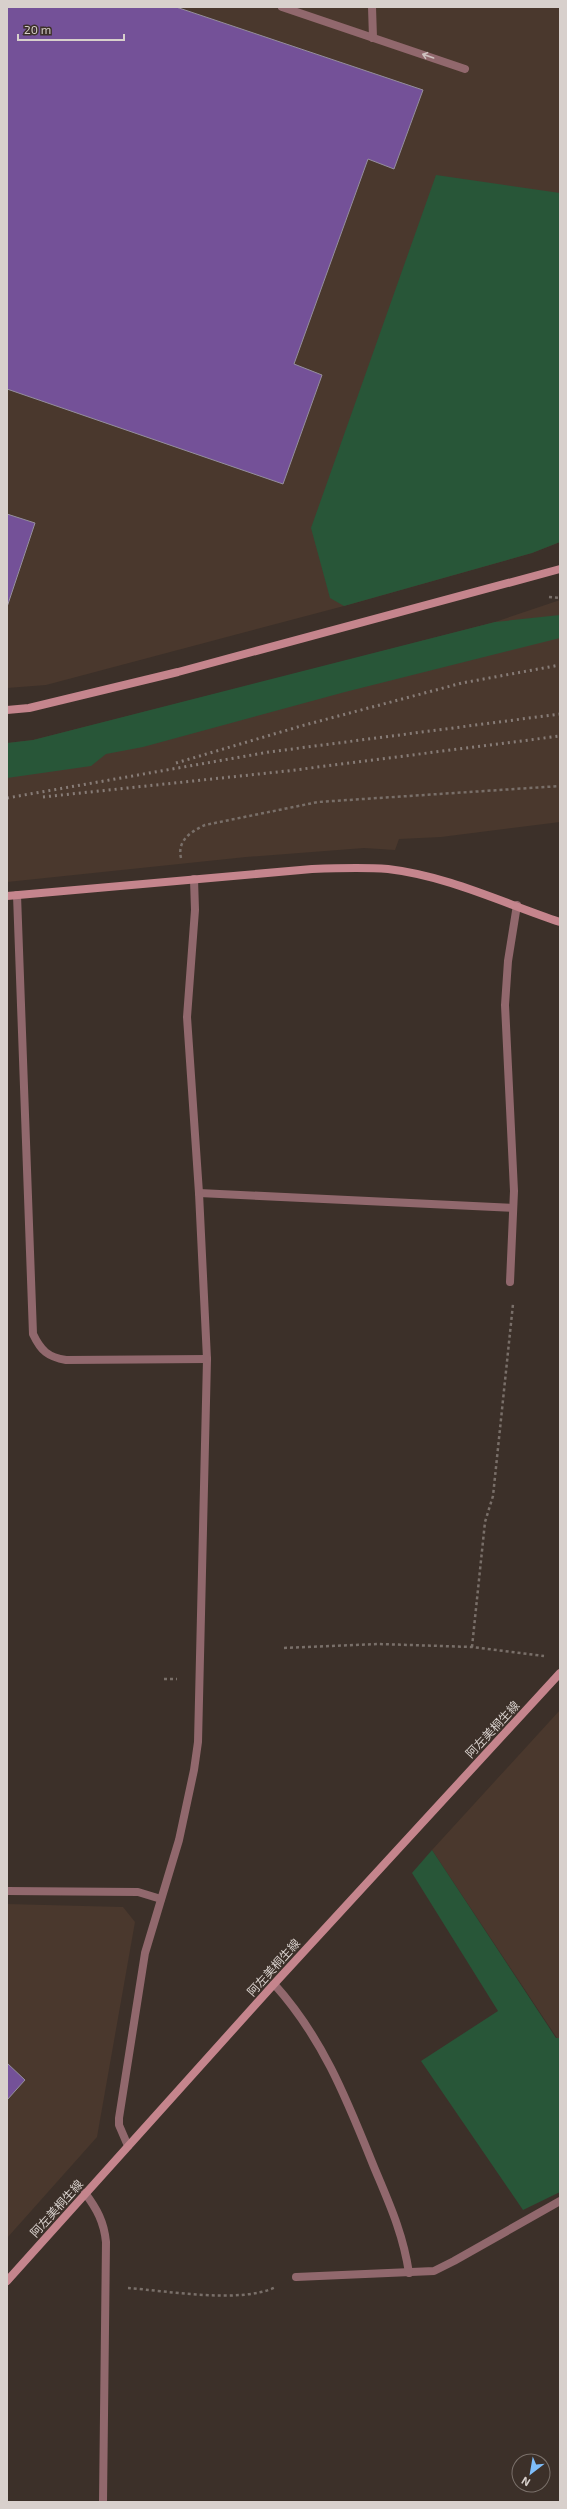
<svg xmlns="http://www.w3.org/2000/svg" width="567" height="2509" font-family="'Exo 2','Noto Sans JP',sans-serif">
<rect width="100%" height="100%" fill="#3c3029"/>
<g fill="#4a382d">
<path d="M7,7H560V542L532,553L344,606L46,685L7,688Z"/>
<path d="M560,600V822L441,837L399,839L395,850L364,848L246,857L7,882V743L33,740L270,680L495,622Z"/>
<path d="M560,1710V2038H557L432,1850Z"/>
<path d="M7,1904L123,1907L135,1922L97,2137L7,2238Z"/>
</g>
<g fill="#285638">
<path d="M436,175L560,193V542L532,553L344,606L330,598L311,528Z"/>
<path d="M560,615V638L345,692L143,747L106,754L91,766L7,778V743L33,740L495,622Z"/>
<path d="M432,1850L556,2038H560V2192L523,2210L421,2061L498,2011L412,1873Z"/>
</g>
<g fill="#745198" stroke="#958f9d">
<path d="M7,7H176L423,90L394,169L368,159L294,364L322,375L283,484L7,389Z"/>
<path d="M7,514L35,523L7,607Z"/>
<path d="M7,2063L25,2080L7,2100Z"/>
</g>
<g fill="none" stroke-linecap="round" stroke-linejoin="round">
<g stroke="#796f69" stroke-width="2.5" stroke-dasharray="3 3" stroke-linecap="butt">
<path d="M549,597L560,598"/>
<path d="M181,858C177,841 190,832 205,825L318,802L560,786"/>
<path d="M472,1647L485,1522L493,1496L513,1304"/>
<path d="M284,1648L379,1644L472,1647L544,1656"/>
<path d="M164,1679H177"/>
<path d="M128,2288C169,2291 240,2304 276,2287"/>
</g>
<g stroke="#91686d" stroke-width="8">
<path d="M282,7L465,69"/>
<path d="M372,7L373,38"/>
<path d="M199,1193L513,1208"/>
<path d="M510,1282L514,1191L505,1005L508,961L517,905"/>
<path d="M296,2277L434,2271L454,2261L560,2201"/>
</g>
<g stroke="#91686d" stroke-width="8">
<path d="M17,895L33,1334C41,1351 48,1357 66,1360L207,1359"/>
<path d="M7,1891L138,1892L161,1899"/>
<path d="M274,1984C323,2038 347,2100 374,2167C389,2203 403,2233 409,2273"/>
<path d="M128,2146L119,2125V2118L145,1953L179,1840L194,1770L198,1742L207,1359L199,1193L187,1017L195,910L194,879"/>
<path d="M85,2193C97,2209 104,2222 106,2242L103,2502"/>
</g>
<g stroke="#c5858d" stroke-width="8">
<path d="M7,710L29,708L178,672L560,569"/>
<path d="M7,896L312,869C337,868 363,867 388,869C448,876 503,903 560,922"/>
<path d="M7,2281L274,1984L560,1673"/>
</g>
<g stroke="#877c77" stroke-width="3" stroke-dasharray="2 4" stroke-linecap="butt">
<path d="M176,763L301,726L462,683L560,665"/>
<path d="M43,797L287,771L560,736"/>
<path d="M7,798L269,752L560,714"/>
</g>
</g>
<defs><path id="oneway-shaft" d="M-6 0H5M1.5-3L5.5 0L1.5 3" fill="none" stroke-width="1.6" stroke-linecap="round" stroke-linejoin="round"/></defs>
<use stroke="#cdc0be" href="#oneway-shaft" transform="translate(428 56) rotate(-161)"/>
<g text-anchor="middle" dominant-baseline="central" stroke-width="3.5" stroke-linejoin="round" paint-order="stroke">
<g font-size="12" fill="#d8d0cc" stroke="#3c3029">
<text transform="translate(492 1729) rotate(-47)">阿左美桐生線</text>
<text transform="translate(273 1967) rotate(-48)">阿左美桐生線</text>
<text transform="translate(56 2208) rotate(-48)">阿左美桐生線</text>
</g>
</g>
<rect width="567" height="2509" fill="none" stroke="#d8d0cc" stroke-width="16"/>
<g transform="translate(531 2473) rotate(211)"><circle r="19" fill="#3c3029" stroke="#7a706a"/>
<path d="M0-3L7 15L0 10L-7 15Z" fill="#7ebdf9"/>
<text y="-6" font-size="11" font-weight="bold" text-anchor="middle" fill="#d8d0cc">N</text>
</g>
<path d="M18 34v6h106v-6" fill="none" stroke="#d8d0cc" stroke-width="2"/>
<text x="24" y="34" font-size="12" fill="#d8d0cc" stroke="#3c3029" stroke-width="3" paint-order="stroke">20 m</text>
</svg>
